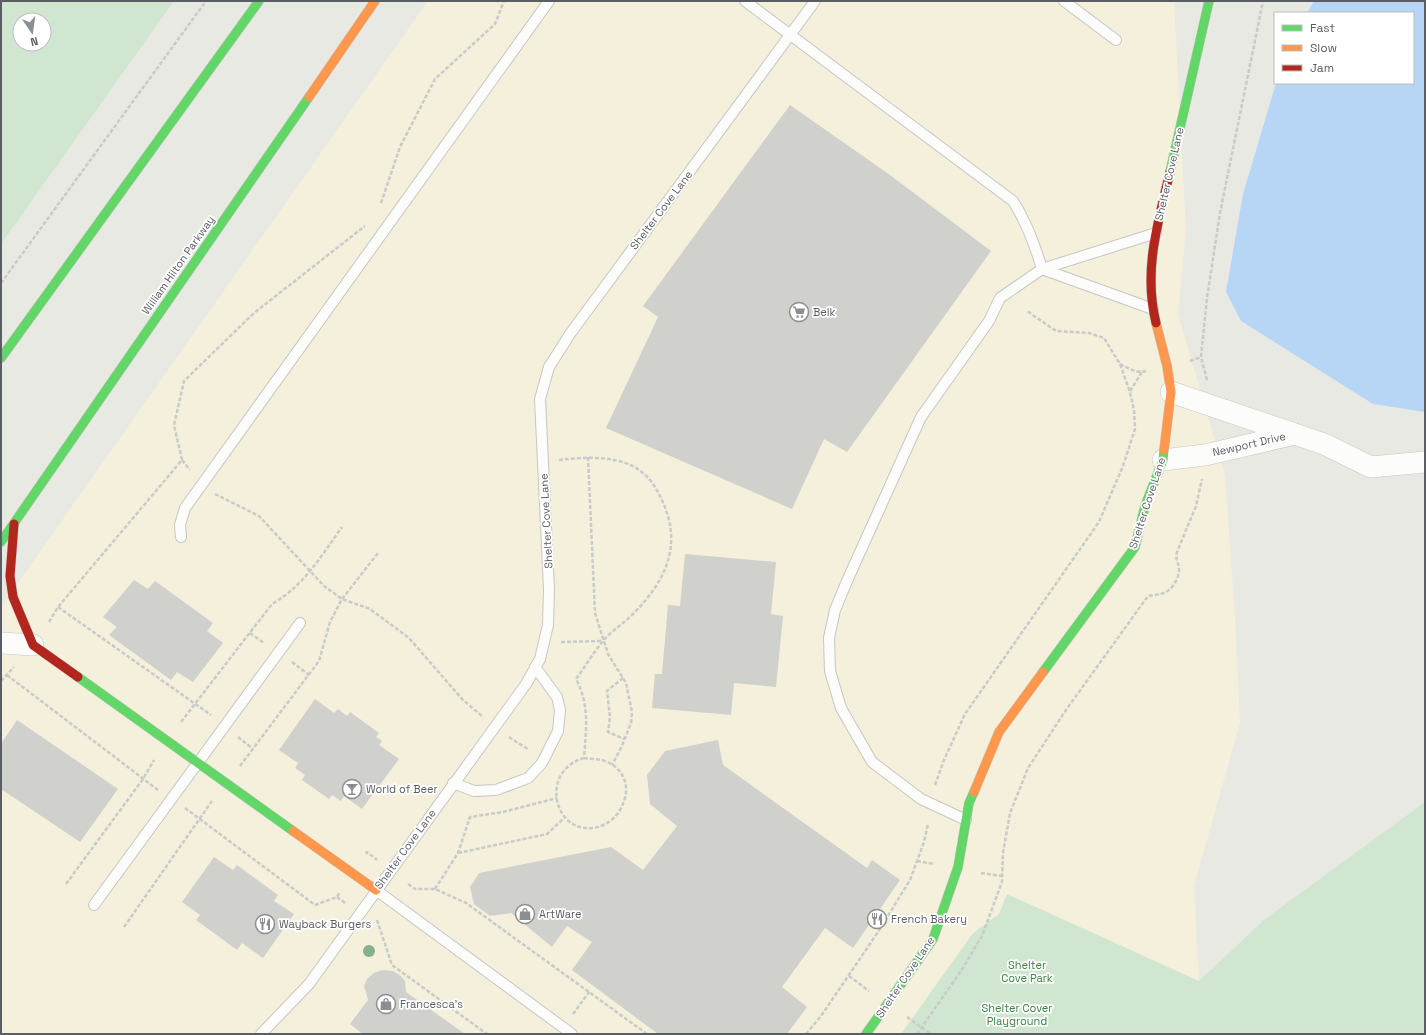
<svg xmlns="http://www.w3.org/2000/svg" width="1426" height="1035" font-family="'Space Grotesk',sans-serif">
<rect width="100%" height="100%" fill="#e9e9e4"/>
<path fill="#f4f0dc" d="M428,1H1174L1186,230L1178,314L1225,475L1236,633L1240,723L1194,886L1199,981L1194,1034H1V607Z"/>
<g fill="#d1e6d1" fill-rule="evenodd">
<path d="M1,1H174L1,244ZM20,20H44V44H20Z"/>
<path d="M1425,802V1034H901L973,933L999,914L1007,894L1199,981L1265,919Z"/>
</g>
<path fill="#b7d6f6" d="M1314,1H1425V412L1373,404L1241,321L1226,292L1243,194L1276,83H1413V13H1307Z"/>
<g fill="#d0d0cd">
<path d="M790,105L890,175L991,251L847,452L824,439L792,509L606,428L658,317L643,306Z"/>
<path d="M685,554L776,562L771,614L783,616L776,687L734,683L731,715L652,708L655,674H662L668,605L680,606Z"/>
<path d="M134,580L148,589L155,581L213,623L207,631L223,643L193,682L177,672L171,680L109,635L117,627L103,617Z"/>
<path d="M315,699L334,713L338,709L347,716L350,712L379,733L376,737L382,741L379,745L399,759L362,809L344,796L341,801L332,795L329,799L302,780L305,775L295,768L298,763L279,750Z"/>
<path d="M17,720L118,789L80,842L1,789V744Z"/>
<path d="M718,740L723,765L867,868L872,860L900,880L853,948L825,928L782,987L807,1007L787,1034H658L572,970L592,942L567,926L552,947L511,913L490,916L474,904L470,887L479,873L611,847L643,870L677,826L650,804L647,775L665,751Z"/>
<path d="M214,857L233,870L237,865L278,895L274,901L294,914L263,958L242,943L237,950L196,920L200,915L182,902Z"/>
<path d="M382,970L393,971L401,976L405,981L406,992L465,1034H363L350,1024L368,1000L364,986L367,979L374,973Z"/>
</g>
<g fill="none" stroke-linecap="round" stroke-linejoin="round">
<g stroke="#c6c6c5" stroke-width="12">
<g id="lane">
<path d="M745,1L1013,201C1027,223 1035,245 1042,269L1000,298L989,321L921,417L847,581L835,610L829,638L830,671L841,708L872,762L921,799L966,820"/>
<path d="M1064,1L1116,40"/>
<path d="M1042,269L1156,233"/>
<path d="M1042,269L1153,309"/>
<path d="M181,537L180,525L185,508L549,1"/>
<path d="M453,783L474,791L496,790L528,778L542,763L558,731L560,710L557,697L535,667"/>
<path d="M376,890L572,1034"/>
<path d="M94,905L300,623"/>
<path d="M261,1034L309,984L526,684L540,659L548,625L549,589L540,399L549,367L570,334L815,1"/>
</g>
</g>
<g stroke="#c6c6c5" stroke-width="22">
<g id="street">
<path d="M1171,392L1324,444L1371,467L1425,462"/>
<path d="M1163,460L1205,455L1295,434"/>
<path d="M1,643L33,645"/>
</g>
</g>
<g stroke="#c6c7c6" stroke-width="10">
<g id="fast">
<path d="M1170,172L1209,1"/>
<path d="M1,358L259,1"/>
<path d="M1,542L309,97"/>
<path d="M1043,672L1135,547L1145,506L1163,460L1164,450"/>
<path d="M78,677L293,831"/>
<path d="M866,1034L933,939L958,867L969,803L974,792"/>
</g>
</g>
<g stroke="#c6c7c6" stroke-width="10">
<g id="slow">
<path d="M309,97L375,1"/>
<path d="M1156,323L1167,366L1171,392L1164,450"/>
<path d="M974,792L999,732L1043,672"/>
<path d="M293,831L376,890"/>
</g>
</g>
<g stroke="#c6c7c6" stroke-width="10">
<g id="jam">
<path d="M1156,323C1143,270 1158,223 1170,172"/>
<path d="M14,524L10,576L13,597L33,645L78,677"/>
</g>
</g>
<g stroke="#c7cbc9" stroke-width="2.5" stroke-dasharray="4 2" stroke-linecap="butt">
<path d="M381,203L400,147L435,79L495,24L504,1"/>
<path d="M1,283L206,1"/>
<path d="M1190,361L1201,357"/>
<path d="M1120,364C1128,368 1137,374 1146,371"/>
<path d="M1207,380L1201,357L1207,298L1220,213L1263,1"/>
<path d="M1130,391L1142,372"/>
<path d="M588,457L595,613L608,654L626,683L632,712L631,723L621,748L612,765"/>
<path d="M182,460L190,470"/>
<path d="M559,460C594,456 635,454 655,487C685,537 671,576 632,615C623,624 611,631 603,641C593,653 585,667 576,679C590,705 586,730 584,758"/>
<path d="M215,494L259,516L324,586L342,599L370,609L409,638L462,699L483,717"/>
<path d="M58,607L211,715"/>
<path d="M49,622L58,607L182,460L174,425L184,381L254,313L365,226"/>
<path d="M250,633L264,643"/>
<path d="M561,642L602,641"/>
<path d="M292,662L309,675"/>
<path d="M7,675L158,790"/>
<path d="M623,678L607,691L610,717L608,732L624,739"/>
<path d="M1,681L14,667"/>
<path d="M181,722L272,604C304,586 321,556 342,527"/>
<path d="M238,737L253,749"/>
<path d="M509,737L529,750"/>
<path d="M584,758C589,759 596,759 602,760C625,767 632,788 621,808C617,817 608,824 598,827C554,838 538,771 584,758Z"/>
<path d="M240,766L319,661L330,622L342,599L378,553"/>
<path d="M935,785L944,760L965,714L1099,522L1123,466L1135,429L1134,410L1130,392L1120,364L1104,338L1089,333L1056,331L1027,311"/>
<path d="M185,808L315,905L337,897L340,892"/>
<path d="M458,853L547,834L564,818"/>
<path d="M366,854L367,852L377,860"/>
<path d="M917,861L935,864"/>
<path d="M981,873L1002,876"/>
<path d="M66,884L143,779L154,760"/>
<path d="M408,884L415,889H435L466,903L647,1034"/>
<path d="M435,889L458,853L470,817L503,812L557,798"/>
<path d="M337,897L345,903"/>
<path d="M377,920L392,965L487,1034"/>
<path d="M124,927L212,801"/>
<path d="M849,976L869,991"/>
<path d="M573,1014L589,992"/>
<path d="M907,1017L931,1034"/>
<path d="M806,1034L821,1016L878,932L910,880L924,842L928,824"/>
<path d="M917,1034L961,971L982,936L1002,882L1003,853L1010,813L1028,768L1066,710L1148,596C1152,595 1156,595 1160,594C1170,593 1179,580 1179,570C1179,563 1175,560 1177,552L1196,506L1202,479"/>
</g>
<use href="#lane" stroke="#fcfcfb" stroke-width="10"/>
<use href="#street" stroke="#fcfcfb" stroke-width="21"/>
<use href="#fast" stroke="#63d668" stroke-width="9"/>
<use href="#slow" stroke="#ff974d" stroke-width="9"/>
<use href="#jam" stroke="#b3261e" stroke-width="9"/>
</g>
<circle fill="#87b18a" cx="369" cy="951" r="6"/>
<defs>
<g id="supermarket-ring" transform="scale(1)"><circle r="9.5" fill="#fff" stroke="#8c8e90" stroke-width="1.5"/><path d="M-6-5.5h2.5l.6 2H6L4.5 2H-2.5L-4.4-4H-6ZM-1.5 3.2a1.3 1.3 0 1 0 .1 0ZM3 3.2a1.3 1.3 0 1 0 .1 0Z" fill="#8c8e90"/></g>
<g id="bar-ring" transform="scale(1)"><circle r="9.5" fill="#fff" stroke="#8c8e90" stroke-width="1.5"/><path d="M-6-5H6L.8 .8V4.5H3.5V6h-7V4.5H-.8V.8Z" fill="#8c8e90"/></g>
<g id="shop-ring" transform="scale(1)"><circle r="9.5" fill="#fff" stroke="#8c8e90" stroke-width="1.5"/><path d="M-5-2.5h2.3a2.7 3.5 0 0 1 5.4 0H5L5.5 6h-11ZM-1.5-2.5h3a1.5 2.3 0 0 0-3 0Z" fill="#8c8e90"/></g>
<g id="restaurant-ring" transform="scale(1)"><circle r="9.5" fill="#fff" stroke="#8c8e90" stroke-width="1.5"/><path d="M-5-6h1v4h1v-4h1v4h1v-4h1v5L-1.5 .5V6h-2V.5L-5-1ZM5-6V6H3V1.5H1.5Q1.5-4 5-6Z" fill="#8c8e90"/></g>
</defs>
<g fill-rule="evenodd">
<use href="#supermarket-ring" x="799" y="312"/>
<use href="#bar-ring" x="352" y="789"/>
<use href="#shop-ring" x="525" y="914"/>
<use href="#restaurant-ring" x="877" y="919"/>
<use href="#restaurant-ring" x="265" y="924"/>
<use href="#shop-ring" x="386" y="1004"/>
</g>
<g text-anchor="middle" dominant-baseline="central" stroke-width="3.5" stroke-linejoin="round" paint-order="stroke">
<g font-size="11" fill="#5a5d62" stroke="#fff">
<text transform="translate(1169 174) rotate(-77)">Shelter Cove Lane</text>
<text transform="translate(661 210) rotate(-53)">Shelter Cove Lane</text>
<text transform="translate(178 265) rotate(-55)">William Hilton Parkway</text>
<text transform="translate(1249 444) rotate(-13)">Newport Drive</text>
<text transform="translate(1147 503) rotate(-72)">Shelter Cove Lane</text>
<text transform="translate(546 521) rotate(-93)">Shelter Cove Lane</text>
<text transform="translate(405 849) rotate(-54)">Shelter Cove Lane</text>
<text transform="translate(905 977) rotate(-56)">Shelter Cove Lane</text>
</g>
<g font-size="11" fill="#5a5d62" stroke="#fff" text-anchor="start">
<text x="813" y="312">Belk</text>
<text x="366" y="789">World of Beer</text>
<text x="539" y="914">ArtWare</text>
<text x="891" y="919">French Bakery</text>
<text x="279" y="924">Wayback Burgers</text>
<text x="400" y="1004">Francesca's</text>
</g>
<g font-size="11" fill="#378440" stroke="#fff">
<text x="1027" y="965">Shelter<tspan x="1027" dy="13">Cove Park</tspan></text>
<text x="1017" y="1008">Shelter Cover<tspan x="1017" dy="13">Playground</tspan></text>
</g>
</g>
<rect width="1426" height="1035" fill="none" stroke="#5a5d62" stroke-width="4"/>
<rect x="1274" y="12" width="140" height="72" fill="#ffffff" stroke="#bdbec0"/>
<rect x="1282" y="25" width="20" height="6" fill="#63d668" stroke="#bdbec0"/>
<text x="1310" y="32" font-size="12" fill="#5a5d62">Fast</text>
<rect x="1282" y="45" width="20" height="6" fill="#ff974d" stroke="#bdbec0"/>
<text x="1310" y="52" font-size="12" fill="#5a5d62">Slow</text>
<rect x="1282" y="65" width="20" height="6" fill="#b3261e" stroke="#bdbec0"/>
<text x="1310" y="72" font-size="12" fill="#5a5d62">Jam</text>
<g transform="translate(32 32) rotate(167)"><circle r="19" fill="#ffffff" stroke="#bdbec0"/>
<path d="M0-3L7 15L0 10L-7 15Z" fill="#8c8e90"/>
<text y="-6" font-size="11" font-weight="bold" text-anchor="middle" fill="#5a5d62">N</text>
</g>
</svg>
